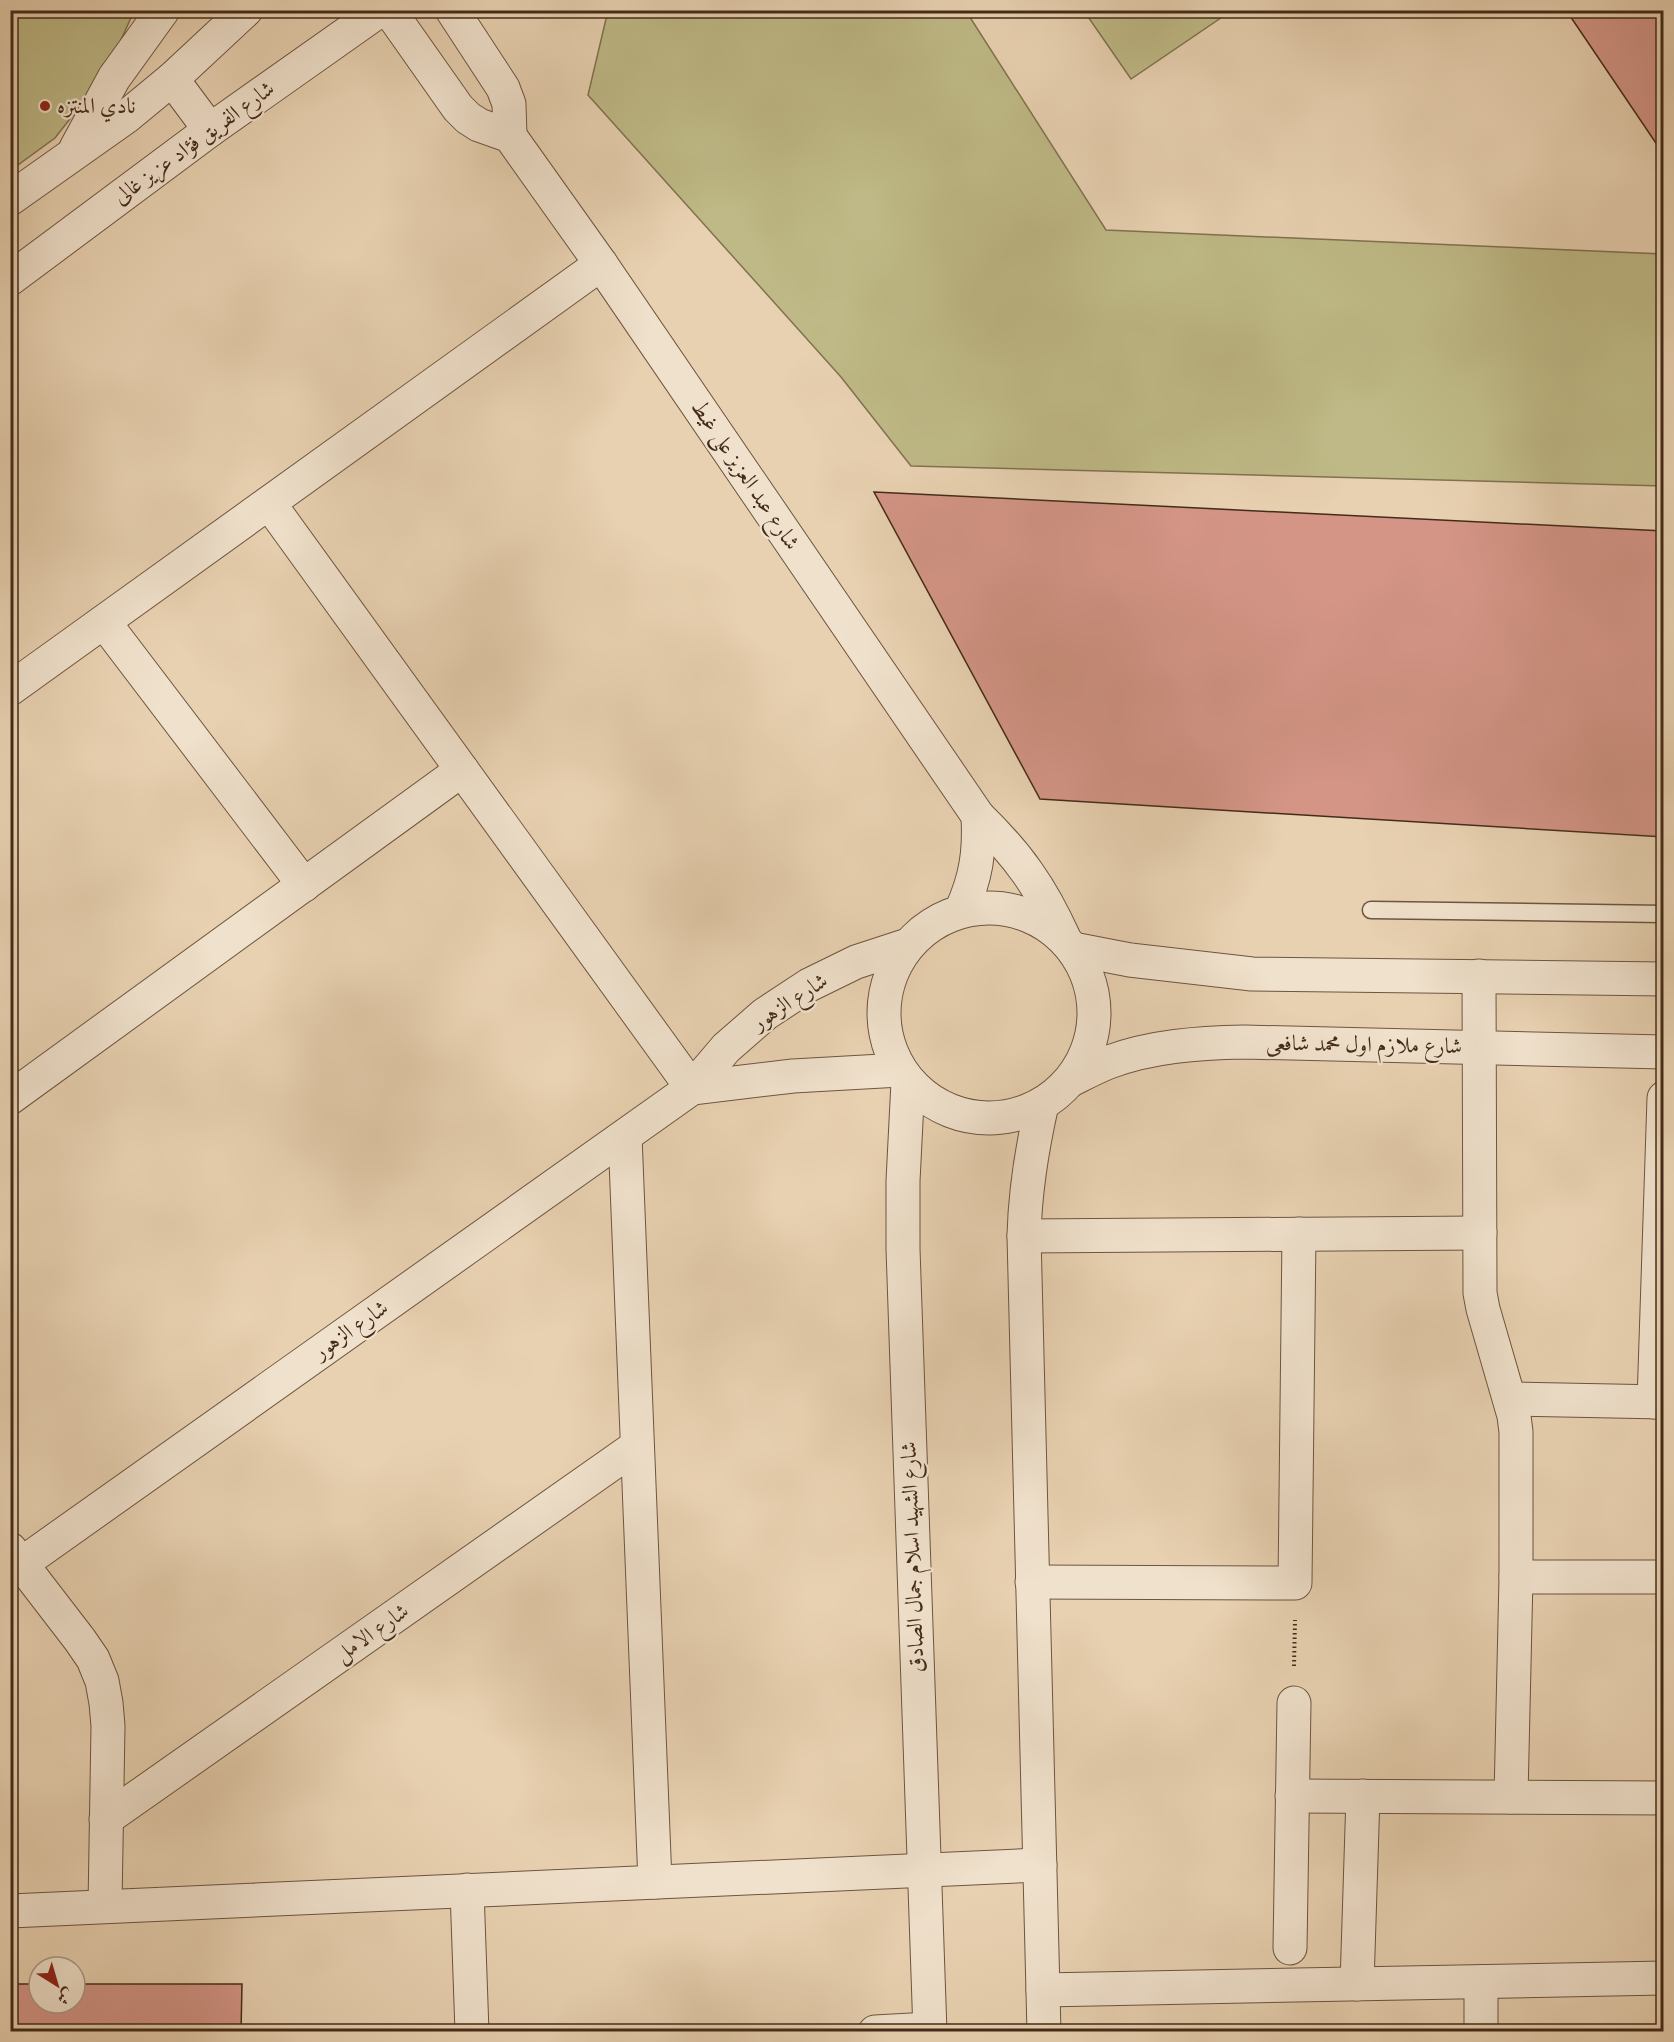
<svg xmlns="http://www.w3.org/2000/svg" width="1674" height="2042" font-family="'IM FELL DW Pica',Amiri,serif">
<rect width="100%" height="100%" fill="#e8d1b1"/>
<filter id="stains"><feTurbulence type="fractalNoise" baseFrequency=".00333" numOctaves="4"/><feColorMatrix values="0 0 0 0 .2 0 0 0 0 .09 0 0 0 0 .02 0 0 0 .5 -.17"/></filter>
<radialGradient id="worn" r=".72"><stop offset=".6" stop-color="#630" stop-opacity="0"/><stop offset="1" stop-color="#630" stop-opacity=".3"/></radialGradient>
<g fill="#beb986" stroke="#817250" stroke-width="1.5">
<path d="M11,11H134L106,73L55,138L11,170Z"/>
<path d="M617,11H966L1106,230L1663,254V486L911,466L841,377L588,95L606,19Z"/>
<path d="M1084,11H1231L1131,79Z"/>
</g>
<g fill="#d49587" stroke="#442c1a" stroke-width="1.5">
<path d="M1566,10H1664V155Z"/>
<path d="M874,492L1664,531V837L1040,799Z"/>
<path d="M10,1984H39V2003H75V1984H242L241,2032H10Z"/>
</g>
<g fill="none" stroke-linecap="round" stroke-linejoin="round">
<g stroke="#6d5540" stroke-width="19">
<path id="service" d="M1371,910L1664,914"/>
</g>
<g stroke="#6d5540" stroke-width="35">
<g id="minor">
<path d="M389,10L458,108L468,118L479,125L510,136L601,264L978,816C1018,855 1041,887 1064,938"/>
<path d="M452,10L503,88L509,104L510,136"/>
<path d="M269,503L692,1088"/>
<path d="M104,622L304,885"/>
<path d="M10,689L601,264"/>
<path d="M961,911C976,878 980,852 978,816"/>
<path d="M1073,949L1130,960L1252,974L1664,979"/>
<path d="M1479,976L1480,1293L1483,1309L1514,1416L1516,1432V1577L1511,1797"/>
<path d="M1071,1080C1083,1074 1096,1067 1109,1062C1152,1046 1198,1043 1244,1042L1664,1052"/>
<path d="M10,1098L462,770"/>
<path d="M625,1136L655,1882"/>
<path d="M1024,1236L1480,1233"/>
<path d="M1510,1399L1664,1402"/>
<path d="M1654,1402L1664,1098"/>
<path d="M10,1549L80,1640L93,1659L102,1681L106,1703L108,1726L105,1906"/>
<path d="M1516,1577H1664"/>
<path d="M1032,1582L1295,1583L1299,1234"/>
<path d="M1292,1796L1664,1798"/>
<path d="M106,1819L637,1446"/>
<path d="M467,1890L472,2032"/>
<path d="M10,1911L1040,1865"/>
<path d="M1290,1948L1294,1703"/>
<path d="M1357,1984L1363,1796"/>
<path d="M1043,1990L1664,1978"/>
<path d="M875,2032L930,2029"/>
<path d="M1481,2032V1982"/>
</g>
</g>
<g stroke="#6d5540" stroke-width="35">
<g id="tertiary">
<path d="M172,79L210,130"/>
<path d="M76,148L114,78L163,10"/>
<path d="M10,199L126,117L172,79L246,10"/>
<path d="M10,279L210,130L380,10"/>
<circle cx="989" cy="1013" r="105"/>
<path d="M908,1082L903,1181V1249L930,2032"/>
<path d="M692,1088L793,1076L900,1070"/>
<path d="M1042,1104C1032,1148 1025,1191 1024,1236L1044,2032"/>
<path d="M10,1572L692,1088L726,1048L765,1014L809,985L856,962L908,945"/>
</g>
</g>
<path stroke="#442c1a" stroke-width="4" stroke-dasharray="1.5 3" stroke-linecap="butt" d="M1294,1666L1295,1620"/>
<use href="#service" stroke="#f0e1cc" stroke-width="16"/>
<use href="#minor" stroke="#f0e1cc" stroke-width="33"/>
<use href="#tertiary" stroke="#f0e1cc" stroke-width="33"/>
</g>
<circle fill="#8f2418" stroke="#f0e1cc" stroke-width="2" cx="45" cy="106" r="6"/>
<g text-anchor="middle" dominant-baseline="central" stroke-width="4.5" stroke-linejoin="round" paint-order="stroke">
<g font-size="22" fill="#442c1a" stroke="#f0e1cc" text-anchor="start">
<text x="57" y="106">نادي المنتزه</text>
</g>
<g font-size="22" fill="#442c1a" stroke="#f0e1cc">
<text transform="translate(194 143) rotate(-36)">شارع الفريق فؤاد عزيز غالى</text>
<text transform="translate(745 475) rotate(56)">شارع عبد العزيز على غيط</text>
<text transform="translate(790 1002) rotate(-33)">شارع الزهور</text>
<text transform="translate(1364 1045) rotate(1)">شارع ملازم اول محمد شافعى</text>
<text transform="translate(351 1330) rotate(-35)">شارع الزهور</text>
<text transform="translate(913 1557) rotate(-92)">شارع الشهيد اسلام جمال الصادق</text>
<text transform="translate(372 1633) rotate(-35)">شارع الامل</text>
</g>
</g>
<rect width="1674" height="2042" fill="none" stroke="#e8d1b1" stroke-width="36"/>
<rect x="12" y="12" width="1650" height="2018" fill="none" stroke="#442c1a" stroke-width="3"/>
<rect x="18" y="18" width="1638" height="2006" fill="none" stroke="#442c1a" stroke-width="1.5"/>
<g transform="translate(57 1985) rotate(143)"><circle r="28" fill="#f0e1cc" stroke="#ab9985" stroke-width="1.5"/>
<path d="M0-4.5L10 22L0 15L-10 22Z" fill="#8f2418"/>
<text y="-9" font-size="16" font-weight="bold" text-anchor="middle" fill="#442c1a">ش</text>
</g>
<rect width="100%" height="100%" filter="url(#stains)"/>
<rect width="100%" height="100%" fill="url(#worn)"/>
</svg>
